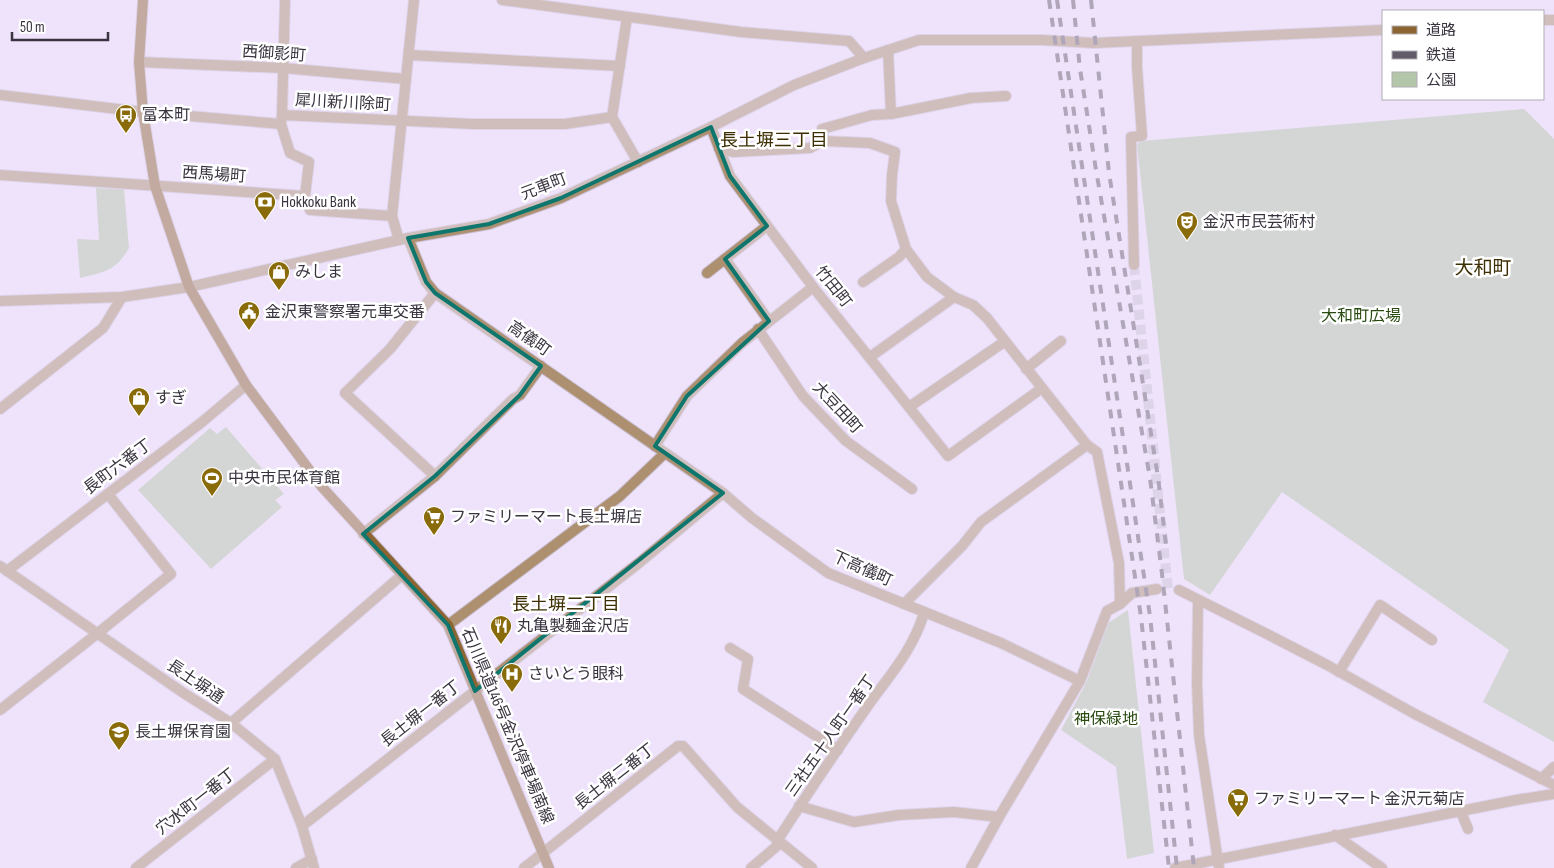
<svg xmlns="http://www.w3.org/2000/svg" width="1554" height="868" font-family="'Sofia Sans Condensed','Noto Sans JP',sans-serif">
<rect width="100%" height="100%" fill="#efe3fb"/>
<g fill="#b3c6a9">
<path d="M1524,109L1554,139V742L1483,702L1509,650L1282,492L1210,595L1184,579L1137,145L1140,141Z"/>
<path d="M96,188L124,189L129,248C116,271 104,272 80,278L77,239L99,240Z"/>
<path d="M226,427L284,494L275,500L282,507L211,569L138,490L210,428L217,434Z"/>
<path d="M1128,610L1154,853L1127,859L1116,767L1061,730L1086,683L1108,623Z"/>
</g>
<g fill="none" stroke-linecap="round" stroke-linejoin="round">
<path stroke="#cbc0d5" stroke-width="10" stroke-dasharray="10 5" stroke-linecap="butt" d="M1134,265L1168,589"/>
<g stroke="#cbc0d5" stroke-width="12">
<g id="minor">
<path d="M502,0L741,32L849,41L864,58"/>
<path d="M888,50L891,114"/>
<path d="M409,55L620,66"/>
<path d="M139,62L283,68L406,79"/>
<path d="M0,95L143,112L281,124L282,115L473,124H565L612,117L638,162"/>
<path d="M282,115L285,0"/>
<path d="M612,117L627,17"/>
<path d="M281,124L290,153L309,162L305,196"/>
<path d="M711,127L730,176L813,287L948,456L1042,388"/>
<path d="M823,141L870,143L895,152L892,175L891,201L906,249L927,277L954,297L973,305L987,318L1087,445L981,522L962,546L904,604"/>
<path d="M719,148L733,152L810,148L823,141L822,129L872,115L891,114L971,98L1006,96"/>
<path d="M0,175L305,196L310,210L392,216L399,240"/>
<path d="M392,216L414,0"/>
<path d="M408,238L426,282L435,293L723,493L752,518L828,573L1001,643L1080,681"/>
<path d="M725,259L769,321"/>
<path d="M1134,265L1131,137L1142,136L1137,67V41"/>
<path d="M707,273L767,226"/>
<path d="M863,282L899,257L906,249"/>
<path d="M758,329L803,396L846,441L912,489"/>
<path d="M870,357L954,297"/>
<path d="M1026,369L1061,341"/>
<path d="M909,407L1004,342"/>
<path d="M0,409L103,328L122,297"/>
<path d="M1087,445L1097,452L1119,563L1120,604"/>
<path d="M655,446L687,396L742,343L813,287"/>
<path d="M435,476L345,393L390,349L435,293"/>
<path d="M363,534L435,476L513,399L520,395L541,366"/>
<path d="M0,566L182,692L231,723L275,759L302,826L314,868"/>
<path d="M7,571L202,422L246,385"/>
<path d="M1179,590L1269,635L1329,666L1413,713L1554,785"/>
<path d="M1198,600L1197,684L1199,735L1219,868"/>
<path d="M448,625L620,496L665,453"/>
<path d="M730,648L748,659L743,689L838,750"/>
<path d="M1339,672L1380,605L1432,640"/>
<path d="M0,710L98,633L171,574L108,494"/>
<path d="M231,723L402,575"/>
<path d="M1541,779L1554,767"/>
<path d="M799,806L854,822L899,815L954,812L999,817"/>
<path d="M1461,812L1468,829"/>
<path d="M302,826L639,563L723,493"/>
<path d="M1335,835L1382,868"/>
<path d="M136,868L275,759"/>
<path d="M296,868L312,859"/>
<path d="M524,868L678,746H683L737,807L812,868"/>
<path d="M751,868L777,846V841C806,796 836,751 867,707C889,676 913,650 924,613"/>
<path d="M971,868L999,817L1080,681L1107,611L1120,604L1132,593L1157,589"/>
</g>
</g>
<g stroke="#cbc0d5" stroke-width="12">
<g id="tertiary">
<path d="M1543,20H1554"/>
<path d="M0,301L122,297L189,287L408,238L489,224L561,198L711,127L794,85L864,58L919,40H1041L1094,43L1383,30"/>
<path d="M1175,868L1516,800L1554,794"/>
</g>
</g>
<g stroke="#cbc0d5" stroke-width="12">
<path id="secondary" d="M143,0L139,62L143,112L155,186L189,287L246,385L322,487L448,625L549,868"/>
</g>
<use href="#minor" stroke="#ac9070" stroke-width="10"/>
<use href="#tertiary" stroke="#ac9070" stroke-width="10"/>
<use href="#secondary" stroke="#8c6533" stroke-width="10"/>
<g stroke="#625b6a" stroke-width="4" stroke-dasharray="9 9" stroke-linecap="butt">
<path d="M1049,0L1141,617L1169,868"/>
<path d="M1057,0L1150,616L1177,868"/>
<path d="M1073,0L1080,69L1096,170L1150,478L1162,574L1194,868"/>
<path d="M1091,0L1109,173L1158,477L1166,545"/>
</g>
</g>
<path d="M0 0H1554V868H0ZM711,127L730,176L767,226L725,259L769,321L687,396L655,446L723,493L475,691L448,625L363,534L435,476L520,395L541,366L435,293L426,282L408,238L489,224L561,198Z" fill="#efe3fb" fill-opacity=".55" fill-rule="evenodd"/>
<path fill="none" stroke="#0f766e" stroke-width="4" stroke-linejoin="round" d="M711,127L730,176L767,226L725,259L769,321L687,396L655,446L723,493L475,691L448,625L363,534L435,476L520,395L541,366L435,293L426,282L408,238L489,224L561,198Z"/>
<defs>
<g id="bus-pin" transform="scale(1.125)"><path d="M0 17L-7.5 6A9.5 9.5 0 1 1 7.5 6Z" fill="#8a6b0a" stroke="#fff"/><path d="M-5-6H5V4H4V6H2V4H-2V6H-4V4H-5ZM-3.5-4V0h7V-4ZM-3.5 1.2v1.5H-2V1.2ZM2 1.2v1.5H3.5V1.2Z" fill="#fff"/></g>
<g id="bank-pin" transform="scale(1.125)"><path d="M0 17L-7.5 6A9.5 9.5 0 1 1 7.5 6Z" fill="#8a6b0a" stroke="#fff"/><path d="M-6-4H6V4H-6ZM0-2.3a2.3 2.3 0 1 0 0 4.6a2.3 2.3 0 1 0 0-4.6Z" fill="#fff"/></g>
<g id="theatre-pin" transform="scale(1.125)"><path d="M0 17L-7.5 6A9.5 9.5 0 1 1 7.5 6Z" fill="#8a6b0a" stroke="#fff"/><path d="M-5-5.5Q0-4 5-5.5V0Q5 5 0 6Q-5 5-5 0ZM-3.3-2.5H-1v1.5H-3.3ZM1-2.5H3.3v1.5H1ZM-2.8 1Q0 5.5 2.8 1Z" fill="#fff"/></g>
<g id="shop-pin" transform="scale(1.125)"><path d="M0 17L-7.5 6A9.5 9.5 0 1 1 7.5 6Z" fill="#8a6b0a" stroke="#fff"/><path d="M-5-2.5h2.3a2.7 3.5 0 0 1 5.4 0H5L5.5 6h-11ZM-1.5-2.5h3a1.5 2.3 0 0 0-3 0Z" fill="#fff"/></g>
<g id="civic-pin" transform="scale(1.125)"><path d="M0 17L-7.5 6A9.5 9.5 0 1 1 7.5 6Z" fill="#8a6b0a" stroke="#fff"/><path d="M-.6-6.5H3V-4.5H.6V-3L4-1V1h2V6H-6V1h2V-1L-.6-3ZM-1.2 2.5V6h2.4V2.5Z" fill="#fff"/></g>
<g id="stadium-pin" transform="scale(1.125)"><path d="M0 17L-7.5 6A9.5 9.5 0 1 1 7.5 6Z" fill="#8a6b0a" stroke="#fff"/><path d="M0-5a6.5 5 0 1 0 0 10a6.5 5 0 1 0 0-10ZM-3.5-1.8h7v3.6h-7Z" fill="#fff"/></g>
<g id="supermarket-pin" transform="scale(1.125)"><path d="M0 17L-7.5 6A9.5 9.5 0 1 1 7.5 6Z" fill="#8a6b0a" stroke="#fff"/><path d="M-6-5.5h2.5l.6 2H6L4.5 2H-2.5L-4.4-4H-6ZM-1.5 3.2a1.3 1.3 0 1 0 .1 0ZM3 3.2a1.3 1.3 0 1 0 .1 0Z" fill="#fff"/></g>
<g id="restaurant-pin" transform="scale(1.125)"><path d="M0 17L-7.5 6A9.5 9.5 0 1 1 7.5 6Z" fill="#8a6b0a" stroke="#fff"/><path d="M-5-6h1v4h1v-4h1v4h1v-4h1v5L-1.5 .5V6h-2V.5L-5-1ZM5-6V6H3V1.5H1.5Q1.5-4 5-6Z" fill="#fff"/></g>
<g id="hospital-pin" transform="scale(1.125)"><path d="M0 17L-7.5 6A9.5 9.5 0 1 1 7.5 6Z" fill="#8a6b0a" stroke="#fff"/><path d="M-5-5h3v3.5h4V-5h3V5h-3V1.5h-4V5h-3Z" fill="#fff"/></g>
<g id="school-pin" transform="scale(1.125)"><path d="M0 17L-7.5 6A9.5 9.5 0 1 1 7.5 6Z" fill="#8a6b0a" stroke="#fff"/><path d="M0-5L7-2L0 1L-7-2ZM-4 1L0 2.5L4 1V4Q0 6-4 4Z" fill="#fff"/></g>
</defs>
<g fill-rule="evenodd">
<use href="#bus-pin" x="126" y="115"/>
<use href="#bank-pin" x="265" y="202"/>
<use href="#theatre-pin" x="1187" y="222"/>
<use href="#shop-pin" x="279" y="272"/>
<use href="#civic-pin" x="249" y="312"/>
<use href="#shop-pin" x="139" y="398"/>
<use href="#stadium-pin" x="212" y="478"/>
<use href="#supermarket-pin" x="434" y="517"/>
<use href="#restaurant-pin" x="501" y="626"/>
<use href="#hospital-pin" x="512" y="674"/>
<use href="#school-pin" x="119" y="732"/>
<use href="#supermarket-pin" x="1238" y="799"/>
</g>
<g text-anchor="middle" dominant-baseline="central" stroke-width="5" stroke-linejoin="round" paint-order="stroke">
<g font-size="16" fill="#39333f" stroke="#fff">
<text transform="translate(274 54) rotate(4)">西御影町</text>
<text transform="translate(343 103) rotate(3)">犀川新川除町</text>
<text transform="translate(214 175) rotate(4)">西馬場町</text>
<text transform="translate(544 187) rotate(-21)">元車町</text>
<text transform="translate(833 287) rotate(51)">竹田町</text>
<text transform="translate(529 339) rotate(35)">高儀町</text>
<text transform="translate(837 408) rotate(47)">大豆田町</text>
<text transform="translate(118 467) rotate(-37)">長町六番丁</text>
<text transform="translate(862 569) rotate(24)">下高儀町</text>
<text transform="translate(195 682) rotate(34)">長土塀通</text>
<text transform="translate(421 714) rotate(-38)">長土塀一番丁</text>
<text transform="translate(507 726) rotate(67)">石川県道146号金沢停車場南線</text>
<text transform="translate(831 736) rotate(-55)">三社五十人町一番丁</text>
<text transform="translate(615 777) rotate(-38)">長土塀二番丁</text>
<text transform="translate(196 802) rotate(-38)">穴水町一番丁</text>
</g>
<g font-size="16" fill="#39333f" stroke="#fff" text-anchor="start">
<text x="142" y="115">富本町</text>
<text x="281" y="202">Hokkoku Bank</text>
<text x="1203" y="222">金沢市民芸術村</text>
<text x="295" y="272">みしま</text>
<text x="265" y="312">金沢東警察署元車交番</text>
<text x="155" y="398">すぎ</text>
<text x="228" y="478">中央市民体育館</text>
<text x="450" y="517">ファミリーマート長土塀店</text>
<text x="517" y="626">丸亀製麺金沢店</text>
<text x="528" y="674">さいとう眼科</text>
<text x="135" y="732">長土塀保育園</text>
<text x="1254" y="799">ファミリーマート 金沢元菊店</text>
</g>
<g font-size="16" fill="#284a10" stroke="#fff">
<text x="1361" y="316">大和町広場</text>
<text x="1106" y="719">神保緑地</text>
</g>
<g font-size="18" fill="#3d2e03" stroke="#fff">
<text x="774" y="140">長土塀三丁目</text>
<text x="566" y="604">長土塀二丁目</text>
</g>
<g font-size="19" fill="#3d2e03" stroke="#fff">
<text x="1483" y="268">大和町</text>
</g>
</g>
<rect x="1382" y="10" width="162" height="90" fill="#ffffff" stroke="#b0adb2"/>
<rect x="1392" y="26" width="25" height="8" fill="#8c6533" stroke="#b0adb2"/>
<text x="1426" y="35" font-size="15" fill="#39333f">道路</text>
<rect x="1392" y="51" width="25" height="8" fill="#625b6a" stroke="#b0adb2"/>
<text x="1426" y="60" font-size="15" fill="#39333f">鉄道</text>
<rect x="1392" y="72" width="25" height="15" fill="#b3c6a9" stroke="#b0adb2"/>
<text x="1426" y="85" font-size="15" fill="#39333f">公園</text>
<path d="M12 32v8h96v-8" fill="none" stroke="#39333f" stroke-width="2.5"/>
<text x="20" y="32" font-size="15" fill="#39333f" stroke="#ffffff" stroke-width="4" paint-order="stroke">50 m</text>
</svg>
